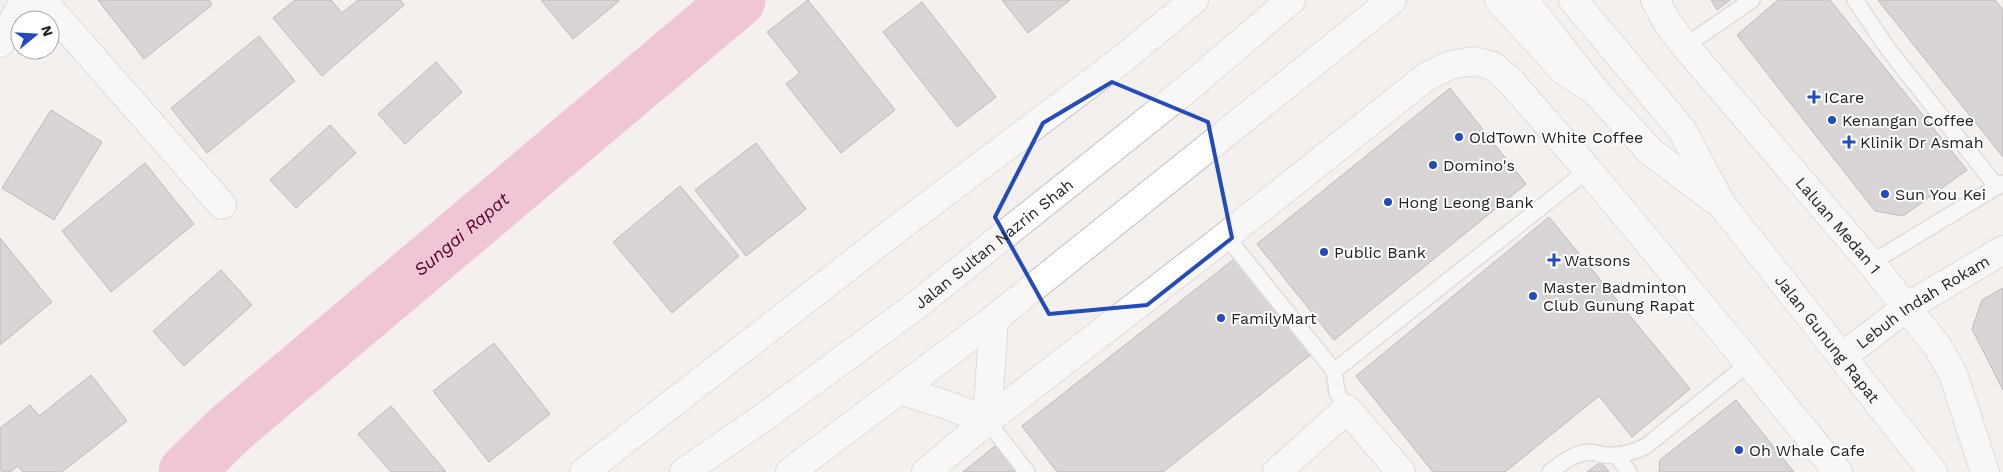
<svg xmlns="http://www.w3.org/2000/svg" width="2003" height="472" font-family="'Work Sans',sans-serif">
<rect width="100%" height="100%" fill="#f4f0ee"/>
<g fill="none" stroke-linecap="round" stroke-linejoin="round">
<path stroke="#ea90b7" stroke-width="55" id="s1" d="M186,472L232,427L738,0"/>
</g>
<g fill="#b8b3b3" stroke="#7b7777">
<path d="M98,0H209L212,5L144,59Z"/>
<path d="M295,0H331L342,13L358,0H400L404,5L322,76L273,18Z"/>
<path d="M541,0H618L619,1L573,39Z"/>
<path d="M808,0L895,110L841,153L786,84L800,73L767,32Z"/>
<path d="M1002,0H1070L1028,33Z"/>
<path d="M1711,0H1730L1717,10Z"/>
<path d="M1778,0H1830L1967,170L1903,216L1875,211L1737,35Z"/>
<path d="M1878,0H1995L2003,10V157Z"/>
<path d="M922,2L996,97L957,127L883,32Z"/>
<path d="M259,36L295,81L207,153L171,108Z"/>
<path d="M436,62L462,92L405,144L378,114Z"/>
<path d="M1450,88L1526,184L1334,340L1257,244Z"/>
<path d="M51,110L102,142L54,220L2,188Z"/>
<path d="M330,125L356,153L296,208L270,180Z"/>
<path d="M756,143L806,209L746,256L695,190Z"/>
<path d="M145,163L194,224L111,292L62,231Z"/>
<path d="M680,186L739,256L672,313L613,242Z"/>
<path d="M1549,217L1690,389L1632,437L1599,396L1505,472H1433L1356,376Z"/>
<path d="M0,238L52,302L0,345Z"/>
<path d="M1238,256L1314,352L1163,472H1057L1022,426Z"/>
<path d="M221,270L252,305L184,366L153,331Z"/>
<path d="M2003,288V390L1972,329L1982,300Z"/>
<path d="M494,343L550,414L489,462L433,391Z"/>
<path d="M91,375L127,421L62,472H23L18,466L10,472H2L0,469V428L30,405L39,416Z"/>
<path d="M1736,400L1794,472H1659L1660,460Z"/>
<path d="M391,406L446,472H391L358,434Z"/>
<path d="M995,446L1017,472H963Z"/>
<path d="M1601,462L1609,472H1587Z"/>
</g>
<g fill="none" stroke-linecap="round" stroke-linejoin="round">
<g stroke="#c3c0bd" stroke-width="18">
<g id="service">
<path d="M1855,0L1888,49L1997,187"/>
<path d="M1685,46L1752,0"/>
<path d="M1226,236L1334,371L1337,392L1347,409"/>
<path d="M1871,263L2003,183"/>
<path d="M1334,371L1588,170"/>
<path d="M987,421L1027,472"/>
<path d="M1616,455L1629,472"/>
<path d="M1550,472C1562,463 1573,454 1588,452C1594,452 1599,454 1604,455C1620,456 1633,453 1646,446L1749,363"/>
</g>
</g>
<g stroke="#c3c0bd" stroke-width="30">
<g id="minor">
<path d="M42,0L222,205"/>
<path id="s2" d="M1655,0L1667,22L1685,46L1871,263L1938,347L1953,374L1985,472"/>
<path d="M0,43L25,0"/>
<path id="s3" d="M1842,357L1907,307L2003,250"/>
<path d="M900,390L950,406L987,421"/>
<path d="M987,421L994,319"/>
<path d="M584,472L898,228L1120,61L1194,0"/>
<path d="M926,472L987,421L1226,236L1426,77L1450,65L1474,61L1493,66L1511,82L1588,170L1749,363L1838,472"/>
<path d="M1277,472L1347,409L1401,472"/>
</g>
</g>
<g stroke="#c3c0bd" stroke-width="30">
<g id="tertiary">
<path d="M1524,0L1595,91L1650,151L1715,200"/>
<path id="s4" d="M1573,0L1682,130L1722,205L1933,472"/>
</g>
</g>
<g stroke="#c3c0bd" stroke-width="30">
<g id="trunk">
<path d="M1499,0L1563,70L1595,91"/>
<path id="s5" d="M684,472L767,415L913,308L1188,88L1291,0"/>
<path d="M790,472L994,319L1392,0"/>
</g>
</g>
<use href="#service" stroke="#fff" stroke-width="15"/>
<use href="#minor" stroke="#fff" stroke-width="28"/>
<use href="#tertiary" stroke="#fff" stroke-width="28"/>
<use href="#trunk" stroke="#fff" stroke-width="28"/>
</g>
<path d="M0 0H2003V472H0ZM1112,82L1208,122L1232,238L1147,305L1049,314L995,217L1043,123Z" fill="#f4f0ee" fill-opacity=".55" fill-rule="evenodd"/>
<path fill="none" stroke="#234cba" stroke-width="4" stroke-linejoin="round" d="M1112,82L1208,122L1232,238L1147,305L1049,314L995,217L1043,123Z"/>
<g fill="#234cba" stroke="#fff" stroke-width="2">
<path d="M1811.5 89.5h5v5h5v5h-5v5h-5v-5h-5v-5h5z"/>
<circle cx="1832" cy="120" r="5"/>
<circle cx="1459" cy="137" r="5"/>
<path d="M1846.5 134.5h5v5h5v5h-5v5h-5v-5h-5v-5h5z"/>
<circle cx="1433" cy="165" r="5"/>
<circle cx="1885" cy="194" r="5"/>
<circle cx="1388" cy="202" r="5"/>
<circle cx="1324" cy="252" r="5"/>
<path d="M1551.5 252.5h5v5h5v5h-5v5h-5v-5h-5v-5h5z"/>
<circle cx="1533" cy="296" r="5"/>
<circle cx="1221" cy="318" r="5"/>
<circle cx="1739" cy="450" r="5"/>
</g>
<g text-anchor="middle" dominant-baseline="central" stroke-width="4" stroke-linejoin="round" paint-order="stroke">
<g font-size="16" fill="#232121" stroke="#fff" text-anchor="start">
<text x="1824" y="97">ICare</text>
<text x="1842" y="120">Kenangan Coffee</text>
<text x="1469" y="137">OldTown White Coffee</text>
<text x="1860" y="142">Klinik Dr Asmah</text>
<text x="1443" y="165">Domino's</text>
<text x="1895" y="194">Sun You Kei</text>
<text x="1398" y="202">Hong Leong Bank</text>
<text x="1334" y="252">Public Bank</text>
<text x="1564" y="260">Watsons</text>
<text x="1543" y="287">Master Badminton<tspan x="1543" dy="18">Club Gunung Rapat</tspan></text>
<text x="1231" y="318">FamilyMart</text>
<text x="1749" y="450">Oh Whale Cafe</text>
</g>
<g font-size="16" fill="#232121" stroke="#fff">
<text stroke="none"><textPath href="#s2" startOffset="291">Laluan Medan 1</textPath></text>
<text stroke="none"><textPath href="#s5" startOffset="385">Jalan Sultan Nazrin Shah</textPath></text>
<text stroke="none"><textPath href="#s3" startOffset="98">Lebuh Indah Rokam</textPath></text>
<text stroke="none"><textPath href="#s4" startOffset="425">Jalan Gunung Rapat</textPath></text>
</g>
<g font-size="18" font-style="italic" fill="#530031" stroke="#fff">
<text stroke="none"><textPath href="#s1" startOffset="364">Sungai Rapat</textPath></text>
</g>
</g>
<g transform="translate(35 35) rotate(72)"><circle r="24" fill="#ffffff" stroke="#a7a6a6"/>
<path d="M0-4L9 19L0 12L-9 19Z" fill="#234cba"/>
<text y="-8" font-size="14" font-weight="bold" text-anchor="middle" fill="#232121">N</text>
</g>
</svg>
